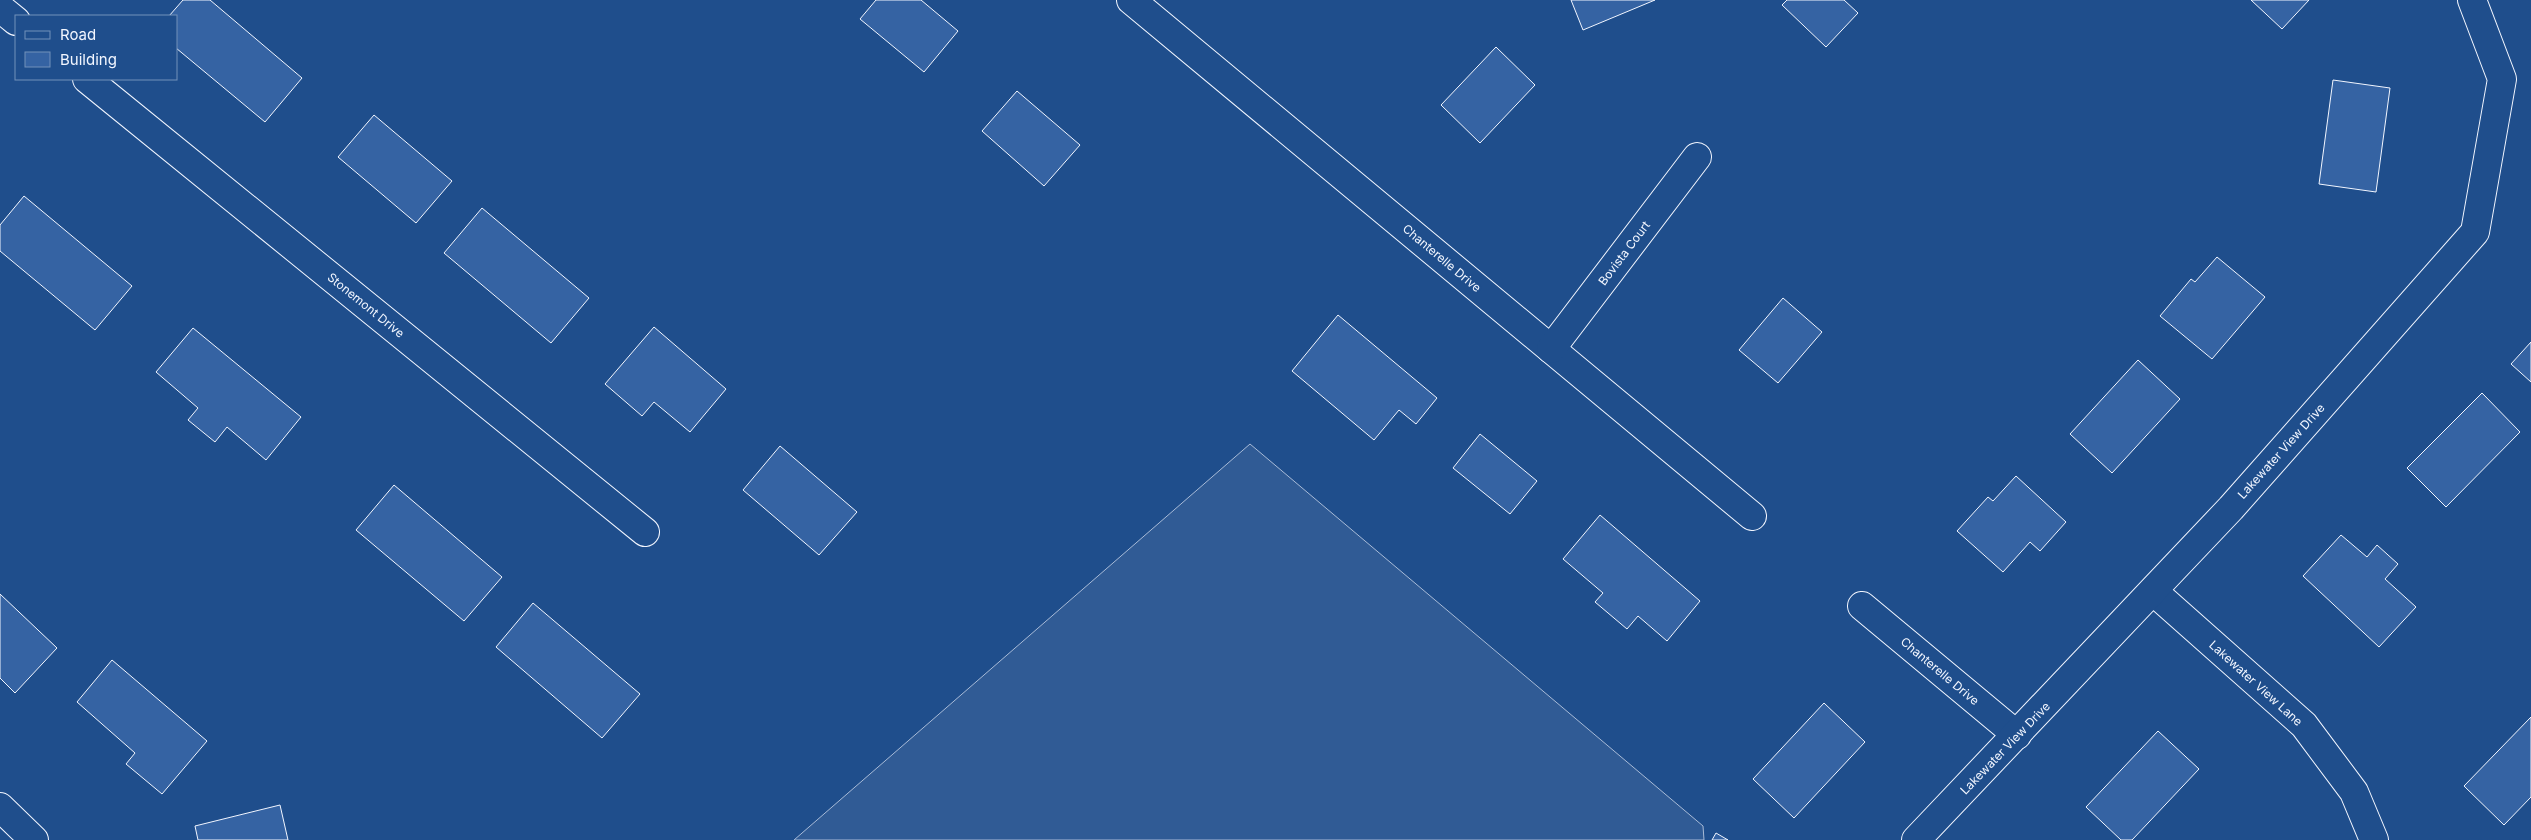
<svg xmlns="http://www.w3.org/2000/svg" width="2531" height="840" font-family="Inter,sans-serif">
<rect width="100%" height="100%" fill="#1f4e8c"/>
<path fill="#305b95" stroke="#a8bbd7" d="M1250,444L1703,826L1704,840H794Z"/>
<g fill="#3563a3" stroke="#f2f6ff">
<path d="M183,0H210L302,78L265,122L176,48V16H169Z"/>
<path d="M876,0H921L958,31L924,72L860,19Z"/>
<path d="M1571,0H1655L1583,30Z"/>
<path d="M1787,0H1844L1858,13L1826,47L1782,5Z"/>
<path d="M2251,0H2309L2282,29Z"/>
<path d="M1496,47L1535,85L1480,143L1441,105Z"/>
<path d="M2333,80L2390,88L2376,192L2319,184Z"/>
<path d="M1017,91L1080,145L1044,186L982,131Z"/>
<path d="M374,115L452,181L416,223L338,157Z"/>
<path d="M24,196L132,286L95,330L0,251V225Z"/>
<path d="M482,208L589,298L551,343L444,253Z"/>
<path d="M2217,257L2265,297L2212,359L2160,316L2191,279L2195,282Z"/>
<path d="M1783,298L1822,332L1778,383L1739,350Z"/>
<path d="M1338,315L1437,398L1416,424L1399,410L1374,440L1292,371Z"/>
<path d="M654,327L726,389L690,432L654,402L642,416L605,384Z"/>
<path d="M193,328L301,417L266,460L227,427L215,442L188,420L198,408L156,372Z"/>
<path d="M2531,342V382L2511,364Z"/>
<path d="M2138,360L2180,399L2112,473L2070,434Z"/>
<path d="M2482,393L2520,432L2446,507L2407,468Z"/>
<path d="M1480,434L1537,481L1510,514L1453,468Z"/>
<path d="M780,446L857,512L819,555L743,490Z"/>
<path d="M2016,476L2066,522L2040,551L2030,542L2003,572L1957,531L1988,497L1993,501Z"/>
<path d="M394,485L502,577L464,621L356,530Z"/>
<path d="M1600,515L1700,601L1667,641L1638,616L1627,629L1595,602L1603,593L1563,559Z"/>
<path d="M2341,535L2367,557L2377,545L2398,564L2385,579L2416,607L2379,647L2303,576Z"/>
<path d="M0,594L57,648L15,693L0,678Z"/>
<path d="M533,603L640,694L602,738L496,647Z"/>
<path d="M112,660L207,741L162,794L126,764L135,753L77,702Z"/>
<path d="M1824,703L1865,742L1794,818L1753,779Z"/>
<path d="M2531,717V797L2504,825L2464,786Z"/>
<path d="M2158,731L2199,769L2132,840H2121L2086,807Z"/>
<path d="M280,805L288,840H198L195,826Z"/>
<path d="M1716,833L1728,840H1712Z"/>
</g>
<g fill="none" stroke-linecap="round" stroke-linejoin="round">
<g stroke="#f2f6ff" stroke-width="30">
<g id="minor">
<path d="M1131,0L1752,516"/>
<path d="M0,8L16,21"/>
<path d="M87,79L645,532"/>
<path d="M1551,349L1697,157"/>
<path d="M2153,591L2304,725L2354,792L2374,840"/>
<path d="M1862,606L2017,735"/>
<path d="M0,807L34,840"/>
<path d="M1916,840L2231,508L2475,232L2502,79L2472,0"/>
</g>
</g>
<use href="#minor" stroke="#1f4e8c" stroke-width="28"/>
</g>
<g text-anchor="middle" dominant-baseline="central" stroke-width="4" stroke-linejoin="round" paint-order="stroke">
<g font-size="12" fill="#f2f6ff" stroke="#1f4e8c">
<text transform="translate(1624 253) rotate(-53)">Bovista Court</text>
<text transform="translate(1442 258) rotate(40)">Chanterelle Drive</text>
<text transform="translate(366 305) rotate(39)">Stonemont Drive</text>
<text transform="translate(2281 451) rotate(-48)">Lakewater View Drive</text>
<text transform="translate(1940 671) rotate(40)">Chanterelle Drive</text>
<text transform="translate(2256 683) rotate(42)">Lakewater View Lane</text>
<text transform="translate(2005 748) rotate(-46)">Lakewater View Drive</text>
</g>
</g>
<rect x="15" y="15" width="162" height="65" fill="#1f4e8c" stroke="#7391ba"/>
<rect x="25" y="31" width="25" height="8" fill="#1f4e8c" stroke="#7391ba"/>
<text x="60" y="40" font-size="15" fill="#f2f6ff">Road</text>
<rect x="25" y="52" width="25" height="15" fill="#3563a3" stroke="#7391ba"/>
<text x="60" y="65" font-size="15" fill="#f2f6ff">Building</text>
</svg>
